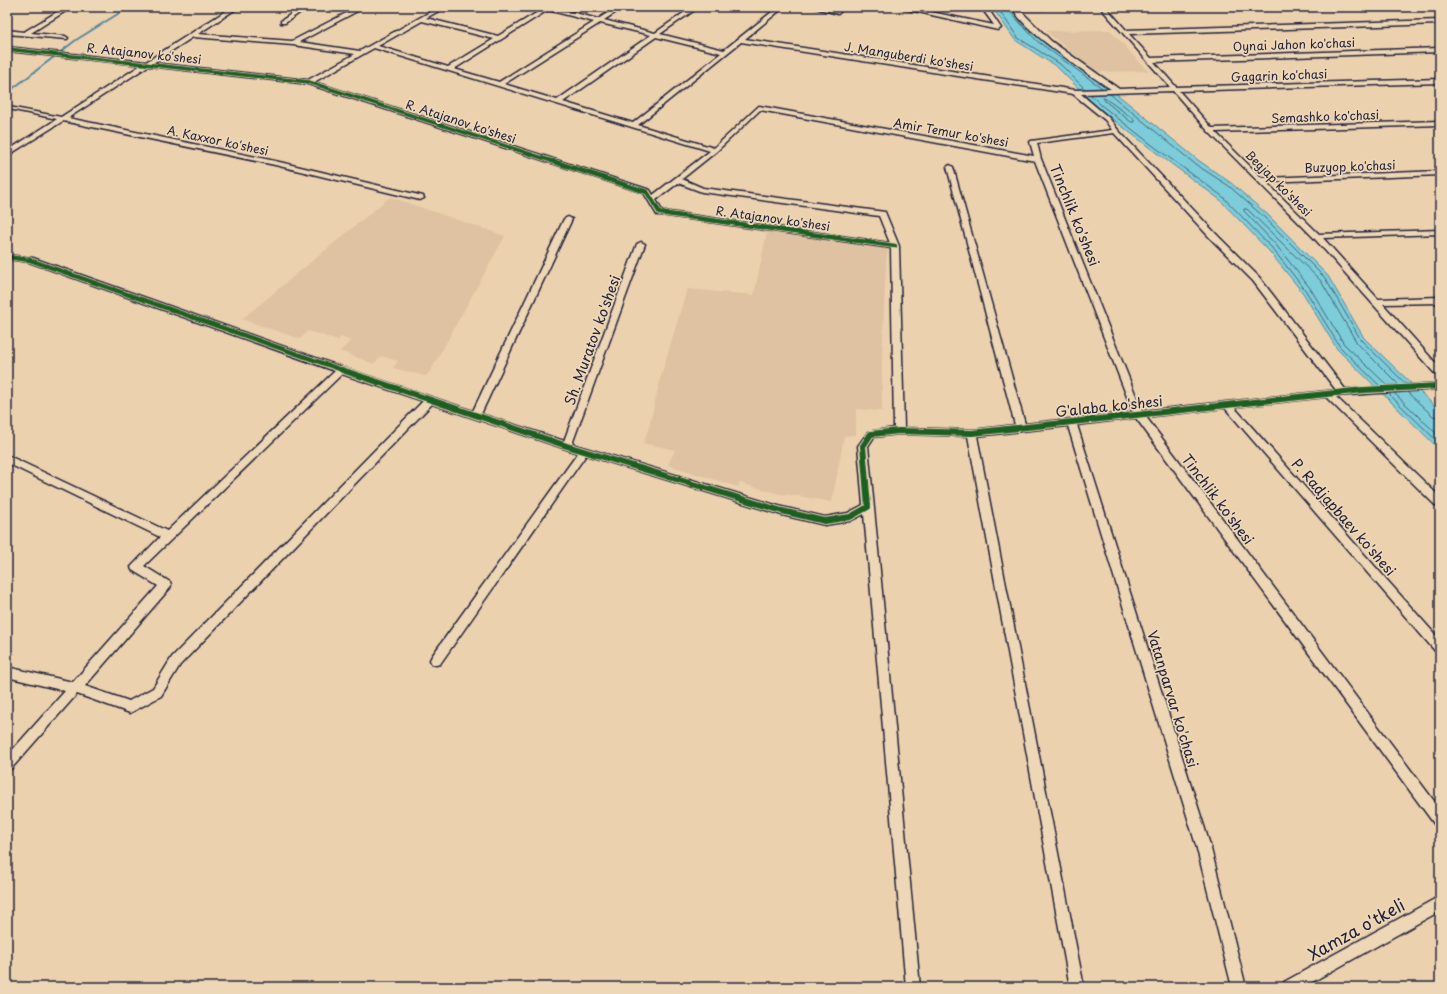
<svg xmlns="http://www.w3.org/2000/svg" width="1447" height="994" font-family="'Playpen Sans',sans-serif">
<rect width="100%" height="100%" fill="#ecd1af"/>
<filter id="ink" filterUnits="userSpaceOnUse"><feTurbulence type="fractalNoise" baseFrequency=".025" numOctaves="2"/><feDisplacementMap in="SourceGraphic" scale="8" xChannelSelector="R" yChannelSelector="G"/><feConvolveMatrix kernelMatrix="1 2 1 2 8 2 1 2 1" color-interpolation-filters="sRGB"/></filter>
<g filter="url(#ink)">
<g fill="#dec2a1">
<path d="M1110,30L1148,71L1095,72L1046,31Z"/>
<path d="M390,197L505,236L431,370L426,376L393,368L398,361L381,356L374,364L340,351L351,341L341,337L338,340L308,331L300,339L242,319Z"/>
<path d="M767,232L888,249L886,261L882,358V411L856,409V435L844,436L832,502L792,495L780,494L740,483L738,487L668,465L675,450L643,443L648,431L661,376L687,289L754,295Z"/>
</g>
<path fill="#7dccd9" stroke="#59889a" d="M992,7H1010L1040,38L1118,95L1198,160L1231,183L1268,215L1328,276L1364,338L1440,411V450L1337,349L1303,293L1269,251L1219,199L1154,151L1098,108L1057,67L1015,40Z"/>
<g fill="none" stroke-linecap="round" stroke-linejoin="round">
<g stroke="#46667a" stroke-width="1">
<path d="M997,7L1018,38L1060,64L1085,89"/>
<path d="M1008,7L1009,11L1037,41L1102,88"/>
<path d="M1110,94L1195,164L1229,186L1265,218L1325,278L1361,340L1406,384"/>
<path d="M1091,95L1101,105L1156,148L1222,196L1272,248L1306,291L1340,347L1380,386"/>
<path d="M1103,97L1134,119V122H1131L1105,101Z"/>
<path d="M1387,385L1344,344L1310,288L1276,245L1244,211V209H1247L1321,281L1357,343L1399,385"/>
<path d="M1407,392L1433,416L1440,418"/>
<path d="M1388,393L1440,444"/>
<path d="M1394,393L1440,437"/>
</g>
<path stroke="#59889a" stroke-width="2" d="M7,93L76,40L129,7"/>
<g stroke="#22223b" stroke-width="3">
<g id="minor">
<path d="M65,7H72L31,33L65,36L68,38L67,39L7,34V30L24,32Z"/>
<path d="M232,7H239L198,34L292,41L358,7H365L299,42L360,51L439,7H446L426,18L498,36L543,9L539,7H552L598,19L617,7H624L604,20L655,33L692,7H699L660,34L724,50L778,7H784L745,39L1075,90L1111,89C1092,77 1016,26 1013,7H1049L1046,9H1019L1051,41L1119,89L1170,87L1100,7H1106L1126,30L1440,20V24L1129,34L1151,58L1440,48V52L1154,62L1176,87L1440,79V83L1179,91L1212,128L1440,121V125L1215,132L1262,178L1440,171V175L1266,182L1319,234L1440,230V234L1323,238L1378,299L1440,297V303L1383,304L1440,368V377L1437,376L1314,238L1208,131L1173,91L1081,94L1109,118L1118,130L1218,236L1259,277L1345,389L1440,383V389L1335,396L1440,497V507L1436,506L1326,397L1234,407L1440,640V653L1436,652L1225,408L1146,417L1440,809V827L1435,825L1136,418L1077,425L1210,845L1246,987H1232L1196,845L1068,426L977,436L1084,987H1070L968,436L899,434L874,437L868,446L920,987H906L864,514L850,521L825,525L782,515L586,455L440,664L436,665L432,664L430,660L432,656L578,453L432,404L180,665L161,696L130,713L77,694L11,769L7,771V756L65,691L7,677V667L73,682L158,586L132,570L131,567L160,537L7,463V455L167,531L335,371L29,262L7,259V255L33,258L344,368L473,411L564,219L568,217L572,219L481,414L564,441L637,244L641,242L645,244L572,444L782,507L825,517L848,513L863,505L858,446L868,432L894,428L891,248L660,215H657L644,193L308,84L148,66L68,118L275,161L423,196L424,198L420,200L275,165L63,121L7,156V151L57,119L9,109V107L61,117L141,65L7,51V47L146,62ZM548,10L594,22L499,82L454,69ZM422,21L494,39L448,67L378,46ZM600,23L651,35L557,100L504,84ZM193,37L293,45L355,54L308,80L153,63ZM656,37L721,53L633,123L563,102ZM741,42L1073,94L1105,120L1112,130L1031,141L1030,142L1034,156L759,106L714,148L638,125ZM374,48L710,151L653,195L650,190L314,82ZM760,110L1035,161L1133,412L1025,424L953,167L950,165L947,167L1015,425L972,430L904,428L899,246L885,212L703,188L682,179L717,151ZM1114,133L1212,240L1253,281L1336,390L1142,411L1041,159L1037,143ZM678,183L702,192L879,216L890,243L662,211L656,200ZM342,374L423,401L172,657L153,688L129,701L85,686L170,588L171,585L170,582L144,566Z"/>
<path d="M301,7H308L285,23H281V21Z"/>
<path d="M812,7H822L837,10L839,7H845L838,14Z"/>
<path d="M896,7H907L994,25L981,7H987L1001,28L998,30Z"/>
<path d="M1440,896V911L1303,987H1282L1284,982Z"/>
</g>
</g>
<use href="#minor" fill="#eed7b6" fill-rule="evenodd"/>
<g stroke="#eed7b6" stroke-width="5">
<path id="cycleway-far2" d="M7,49L309,82L555,162"/>
</g>
<g stroke="#eed7b6" stroke-width="6">
<g id="cycleway-far1">
<path d="M552,161L647,192L660,213L895,246"/>
<path d="M7,257L30,260L345,371"/>
</g>
</g>
<g stroke="#eed7b6" stroke-width="8">
<path id="cycleway" d="M342,370L567,446L782,511L825,521L850,517L868,507L863,446L871,434L899,431L972,433L1363,390L1440,386"/>
</g>
<use href="#cycleway-far2" stroke="#1b5e20" stroke-width="3.5"/>
<use href="#cycleway-far1" stroke="#1b5e20" stroke-width="4.5"/>
<use href="#cycleway" stroke="#1b5e20" stroke-width="6"/>
</g>
</g>
<g text-anchor="middle" dominant-baseline="central" stroke-width="3.5" stroke-linejoin="round" paint-order="stroke">
<g font-size="12" fill="#22223b" stroke="#eed7b6">
<text transform="translate(1294 44) rotate(-2)">Oynai Jahon ko'chasi</text>
<text transform="translate(144 53) rotate(6)">R. Atajanov ko'shesi</text>
<text transform="translate(909 56) rotate(9)">J. Manguberdi ko'shesi</text>
<text transform="translate(1279 75) rotate(-2)">Gagarin ko'chasi</text>
<text transform="translate(1325 116) rotate(-2)">Semashko ko'chasi</text>
<text transform="translate(461 121) rotate(18)">R. Atajanov ko'shesi</text>
<text transform="translate(951 132) rotate(10)">Amir Temur ko'shesi</text>
<text transform="translate(218 140) rotate(12)">A. Kaxxor ko'shesi</text>
<text transform="translate(1350 166) rotate(-2)">Buzyop ko'chasi</text>
<text transform="translate(1279 183) rotate(45)">Begjap ko'shesi</text>
<text transform="translate(773 218) rotate(8)">R. Atajanov ko'shesi</text>
</g>
<g font-size="14" fill="#22223b" stroke="#eed7b6">
<text transform="translate(1075 215) rotate(68)">Tinchlik ko'shesi</text>
<text transform="translate(592 340) rotate(-70)">Sh. Muratov ko'shesi</text>
<text transform="translate(1109 406) rotate(-6)">G'alaba ko'shesi</text>
<text transform="translate(1218 499) rotate(53)">Tinchlik ko'shesi</text>
<text transform="translate(1344 517) rotate(49)">P. Radjapbaev ko'shesi</text>
<text transform="translate(1173 699) rotate(73)">Vatanparvar ko'chasi</text>
</g>
<g font-size="17" fill="#22223b" stroke="#eed7b6">
<text transform="translate(1356 929) rotate(-29)">Xamza o'tkeli</text>
</g>
</g>
<rect width="1447" height="994" fill="none" stroke="#eed7b6" stroke-width="24"/>
<rect x="12" y="12" width="1423" height="970" fill="none" stroke="#22223b" stroke-width="1.5" filter="url(#ink)"/>
</svg>
